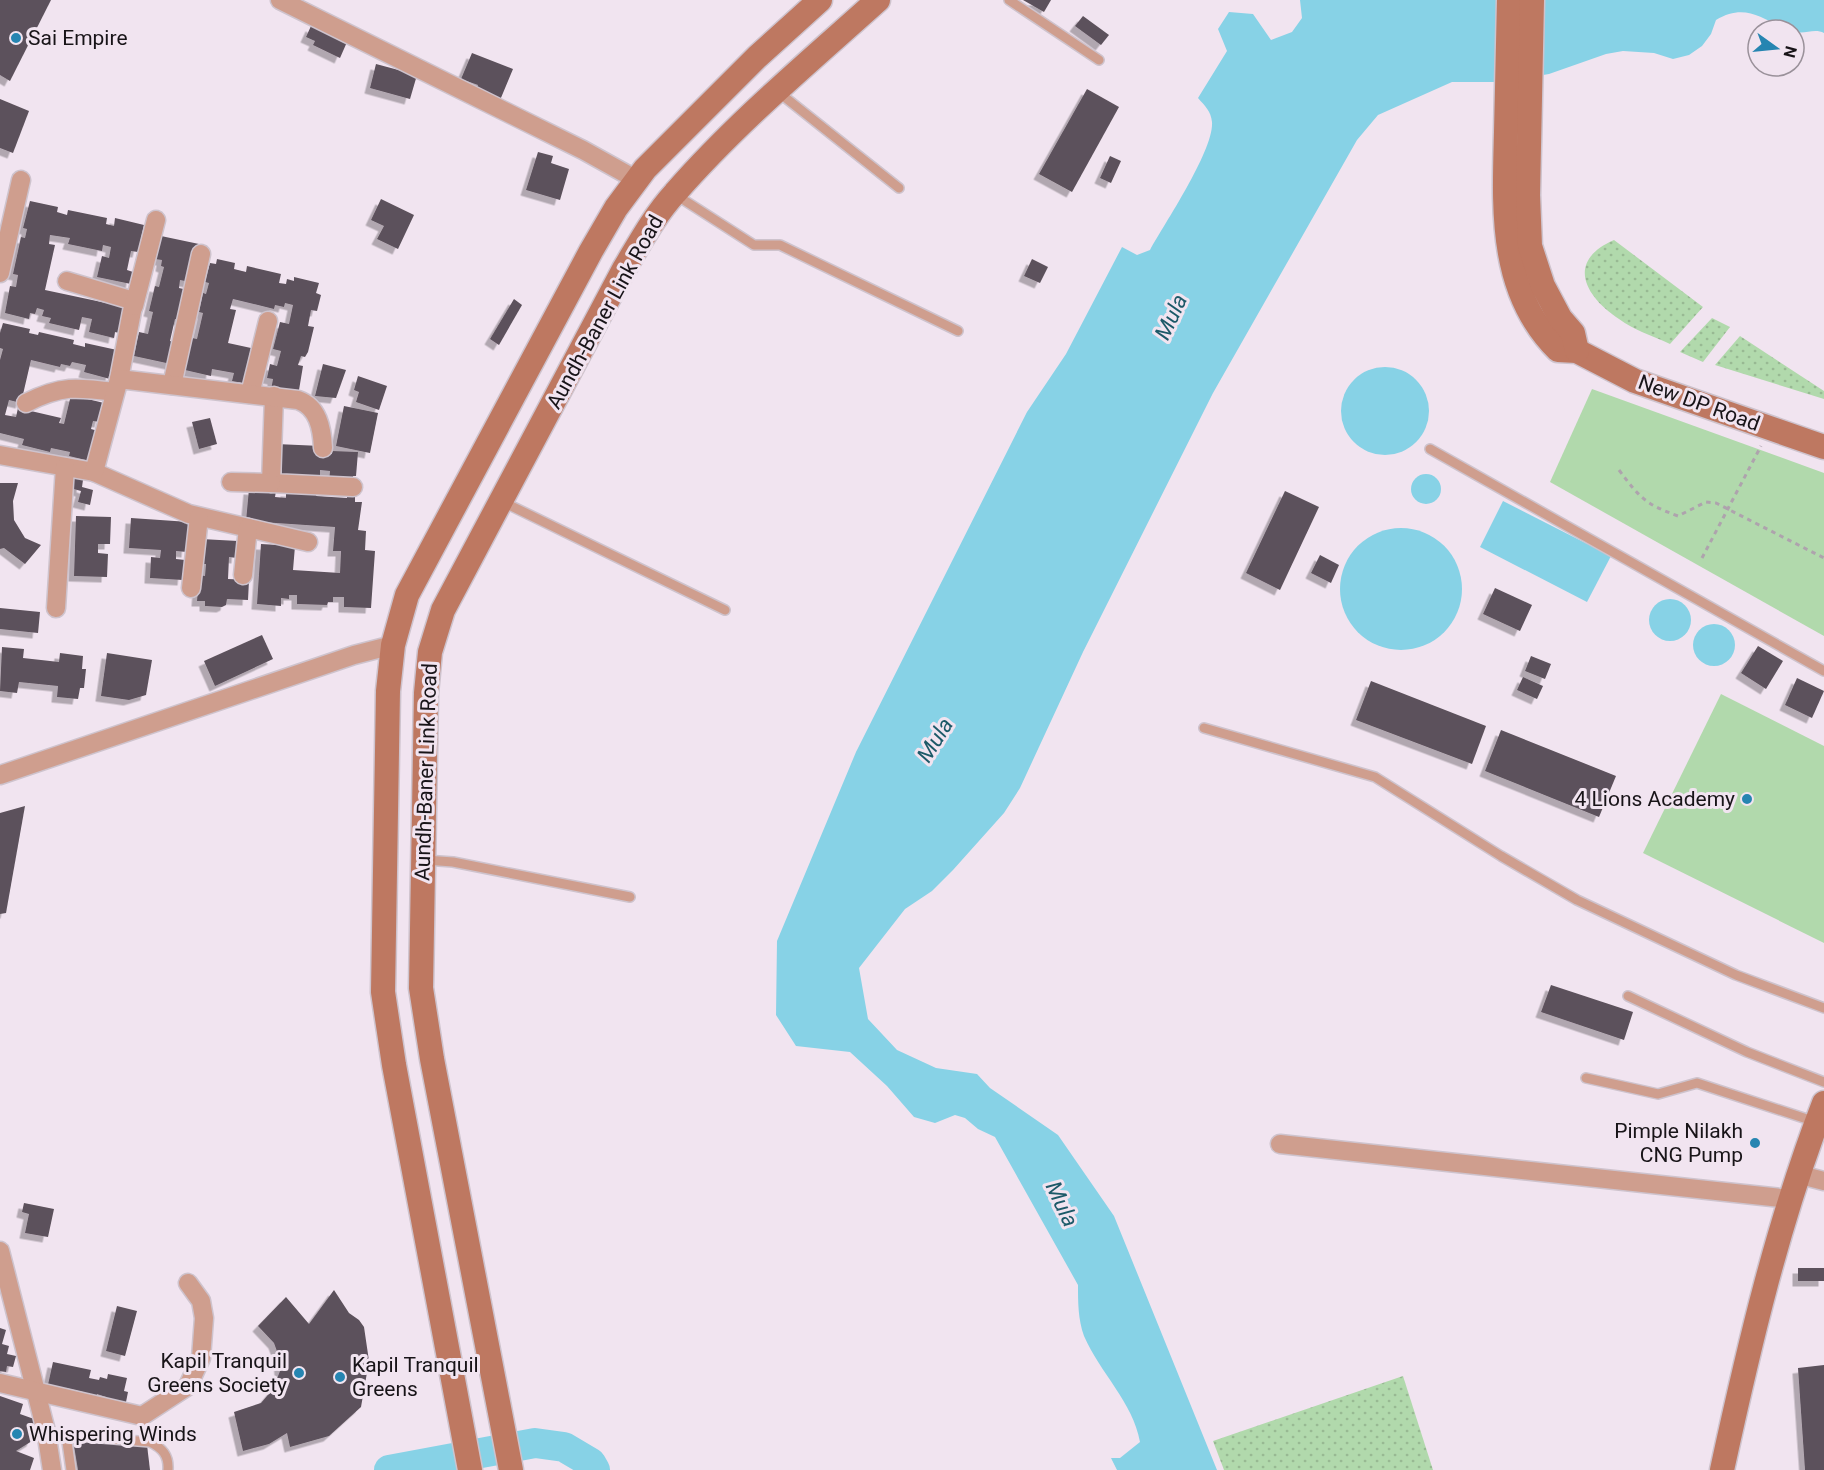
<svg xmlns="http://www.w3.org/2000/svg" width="1824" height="1470" font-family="Roboto,sans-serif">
<defs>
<pattern id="grass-dots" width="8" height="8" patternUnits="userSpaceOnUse" patternTransform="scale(1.5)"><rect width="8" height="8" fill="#b1d9ac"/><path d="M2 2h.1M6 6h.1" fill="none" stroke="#98b993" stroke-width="1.8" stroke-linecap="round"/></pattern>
<filter id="shadow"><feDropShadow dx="-5.5" dy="5.5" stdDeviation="0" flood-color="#0004"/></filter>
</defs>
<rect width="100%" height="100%" fill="#f1e4f0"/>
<g fill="url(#grass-dots)">
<path d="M1614,240L1703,307L1670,344C1653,336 1634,330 1619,319C1584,296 1566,261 1614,240Z"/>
<path d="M1712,318L1730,327L1703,362L1680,352Z"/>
<path d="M1740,336L1824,391V399L1715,365Z"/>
<path d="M1403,1376L1433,1470H1224L1213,1441Z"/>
</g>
<g fill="#b1d9ac">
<path d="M1592,389L1824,473V636L1550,482Z"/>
<path d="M1721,694L1824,746V943L1643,853Z"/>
</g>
<g fill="#87d2e6">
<path d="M1300,0H1824V33C1815,28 1806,34 1796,32C1766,24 1749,0 1716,20L1711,34L1702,46L1689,55L1673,59L1654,53L1623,51L1606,54L1549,74L1501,82H1452L1378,115L1357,140L1213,393L1083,652L1020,788L1004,813L953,870L932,891L905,909L859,968L868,1019L897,1050L936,1068L977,1074L990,1088L1058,1135L1114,1216L1217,1470H1117L1111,1458H1120L1140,1442C1133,1402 1100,1373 1084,1336C1078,1319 1078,1302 1078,1285L995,1137L978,1129L965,1118L955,1115L935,1123L914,1117L887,1086L850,1052L796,1046L776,1015L777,941L856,752L1027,412L1066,354L1122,247L1137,255L1150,250C1165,223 1214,150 1212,122C1211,111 1205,106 1198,98L1227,51L1218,29L1229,12L1253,14L1271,40L1292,32L1302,18Z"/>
<circle cx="1385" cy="411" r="44"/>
<circle cx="1426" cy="489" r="15"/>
<path d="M1503,501L1611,556L1587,602L1480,547Z"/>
<circle cx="1401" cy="589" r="61"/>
<circle cx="1670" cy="620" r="21"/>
<circle cx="1714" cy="645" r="21"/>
</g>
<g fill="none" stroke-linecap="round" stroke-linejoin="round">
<path stroke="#87d2e6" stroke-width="30" d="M389,1470L535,1443L564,1447L591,1463L595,1470"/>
</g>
<g fill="#5c515b" filter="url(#shadow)">
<path d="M0,0H51L10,81L0,75Z"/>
<path d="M1023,0H1051L1044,12Z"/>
<path d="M1083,16L1109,35L1101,45L1075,26Z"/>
<path d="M311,26L347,42L340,58L313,45L315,41L306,37Z"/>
<path d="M472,53L513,69L498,105L474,95L478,85L461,79Z"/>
<path d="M376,64L417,75L410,99L370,88Z"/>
<path d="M1087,89L1119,107L1072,192L1039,174Z"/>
<path d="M0,99L29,111L13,153L0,148Z"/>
<path d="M538,152L553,156L551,163L569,169L560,200L526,190Z"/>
<path d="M1110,156L1121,161L1111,183L1100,178Z"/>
<path d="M381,199L414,215L398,249L377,239L384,226L371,220Z"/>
<path d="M30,201L58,207L57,212L67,215L68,210L107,218L106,224L114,226L115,218L144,225L138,252L131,251L127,270L133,272L131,284L97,277L102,256L109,258L111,247L103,245L102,251L68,244L70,238L50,235L49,244L55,245L45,290L125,307L119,333L115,332L114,338L89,332L92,319L82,317L79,330L49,323L51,318L42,316L44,310L37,308L35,314L30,313L29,319L5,313L10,286L16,287L18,275L13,274L21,237L25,238L27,229L23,228Z"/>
<path d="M161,236L199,244L190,282L180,280L179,288L188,290L181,320L175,319L170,341L176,343L171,364L134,356L139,332L148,334L153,312L149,311L155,286L159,287L164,267L161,266L162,260L155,259Z"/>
<path d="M217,259L235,263L234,269L246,272L247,266L281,274L279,283L286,284L287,279L294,281V277L319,283L316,293L321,295L317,311L311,310L308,326L314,327L308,352L305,357L301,356L298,365L303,366L298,396L271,390L273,379L267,378L270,364L277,366L281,351L273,349L280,322L289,324L293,305L285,303L284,307L275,305L274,309L233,299L230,309L236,310L228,343L251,348L243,383L232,381L234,373L212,369L211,376L185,370L192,338L197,339L203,313L199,312L203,293L206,294L209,283L205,282L210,263L216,264Z"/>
<path d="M1032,259L1048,267L1040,283L1024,276Z"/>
<path d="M514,299L522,305L499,345L490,339Z"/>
<path d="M3,323L30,329L29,333L38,335L39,332L74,340L73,344L85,347V343L117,350L110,379L84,372L86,365L72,362L70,366L61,364L60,367L31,360L21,403L9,400L5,415L16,417L18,408L61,418L59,423L64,424L71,395L104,403L100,422L93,421L91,429L98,431L90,461L69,456L70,452L51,448L50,452L22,445L24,439L0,433V360L3,349L0,348V333Z"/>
<path d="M323,364L346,370L336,398L315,396Z"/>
<path d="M358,376L387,386L379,410L356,402L359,392L354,390Z"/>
<path d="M344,406L378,413L370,453L336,446Z"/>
<path d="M210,418L217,444L199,449L192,422Z"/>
<path d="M276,444L321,446L320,453L332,454V451L358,452L356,476H353L352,483L329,481L330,471L320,470V482L288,479V474H282V469L275,467Z"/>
<path d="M74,471L84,473L82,487L93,490L90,505L78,502L81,491L70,488Z"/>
<path d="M0,483H18L13,501L14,520L25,538L41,545L25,564L4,548L0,549Z"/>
<path d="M249,489L276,491L275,497L286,498V491L317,493L316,496L347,498V495L355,496V502H362L358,530L366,531L365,550L375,551L371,608L344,607V597H333V602H328L327,605L297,604V595H289V599L281,598V606L257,604L261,544L295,546L293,570L340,573L341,551H333L335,527L246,521Z"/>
<path d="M1285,491L1319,507L1280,590L1246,573Z"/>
<path d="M76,516L111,517L110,544H98V553L108,554L107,577L74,576Z"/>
<path d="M131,518L189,522L187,552L176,551V559L185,560L183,580L150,578L151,557L160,558L161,550L129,548Z"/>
<path d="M201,539L238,541L237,558L229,557L228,579L249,580L248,600L227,599L226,605L222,607L205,606V601H197L199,575L205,576L206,564H199Z"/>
<path d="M1320,555L1339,565L1331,583L1311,573Z"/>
<path d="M1495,588L1532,605L1520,631L1483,614Z"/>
<path d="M0,608L40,612L38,633L0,629Z"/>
<path d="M262,635L273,659L215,686L204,661Z"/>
<path d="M1758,646L1783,661L1766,689L1741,673Z"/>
<path d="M2,647L24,649L23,658L59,662L60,653L83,656L82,669H86L84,688H80L78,699L57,697L58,686L19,682L17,693L0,691Z"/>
<path d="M107,653L152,660L146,695L129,700L101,696Z"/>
<path d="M1531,656L1551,664L1545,679L1525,671Z"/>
<path d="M1523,677L1543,686L1537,699L1517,690Z"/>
<path d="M1797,678L1824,691L1812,718L1785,705Z"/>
<path d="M1371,681L1486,726L1472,764L1356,720Z"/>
<path d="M1501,730L1616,776L1599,817L1485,771Z"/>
<path d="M25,806L6,913L0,914V813Z"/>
<path d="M1551,985L1633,1012L1624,1040L1541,1012Z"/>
<path d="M24,1203L54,1209L48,1237L25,1233L29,1214L22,1212Z"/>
<rect x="1798" y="1268" width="26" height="13"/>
<path d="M334,1290L349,1313L359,1320L364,1327L369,1361L361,1407L329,1436L290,1447L287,1433L269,1444L243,1451L234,1412L261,1403L273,1389L280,1371L279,1357L274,1343L258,1326L286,1297L309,1324Z"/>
<path d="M117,1306L137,1311L125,1356L106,1351Z"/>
<path d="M0,1328L6,1330L2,1344L9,1346L7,1354L16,1356L13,1367L7,1366L6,1372L0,1371Z"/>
<path d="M53,1362L91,1370L89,1378L99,1380L100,1377L107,1379L108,1374L127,1378L124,1391L128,1392L125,1407L105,1402L106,1397L97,1394L96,1400L81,1397L83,1392L66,1388L65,1393L47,1389Z"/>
<path d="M1824,1365V1470H1805L1798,1368Z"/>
<path d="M0,1396L23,1404L20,1414L34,1419L37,1427L32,1441L16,1451L34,1458L30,1470H0Z"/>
<path d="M73,1440L147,1445L150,1470H78Z"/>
</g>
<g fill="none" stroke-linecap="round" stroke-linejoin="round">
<g stroke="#cec3cd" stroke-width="12">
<g id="lane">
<path d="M1009,0L1099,60"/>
<path d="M777,91L899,188"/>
<path d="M676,195L754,245H780L958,331"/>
<path d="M1430,449L1824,671"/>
<path d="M501,501L725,610"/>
<path d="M1204,728L1375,777L1501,856L1577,900L1736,975L1824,1008"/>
<path d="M425,860L453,862L630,897"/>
<path d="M1628,996L1747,1052L1824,1082"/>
<path d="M1586,1078L1658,1094L1697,1083L1816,1122"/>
<path d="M71,1470L66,1435L150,1442C162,1448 169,1455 168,1470"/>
</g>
</g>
<g stroke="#cec3cd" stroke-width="21">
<g id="street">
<path d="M280,0L583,150L637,180"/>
<path d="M0,273L21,180"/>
<path d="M67,281L134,301L119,379"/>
<path d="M134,306L156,220"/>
<path d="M172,385L201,254"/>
<path d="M250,394L268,321"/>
<path d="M274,396L271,483L353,487"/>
<path d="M26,403C61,385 77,387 115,392"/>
<path d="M0,455L94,472L189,514L308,542"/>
<path d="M94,472L119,379L298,400C318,407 322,428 323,448"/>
<path d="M231,482L271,483"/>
<path d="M243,575L248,528"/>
<path d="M191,588L199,517"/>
<path d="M56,608L65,467"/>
<path d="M0,775L354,655L393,645"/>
<path d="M1280,1144L1790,1199"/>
<path d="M1797,1174L1824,1181"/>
<path d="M0,1251L46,1431L52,1470"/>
<path d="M0,1383L142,1416L188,1386L201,1358L204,1318L201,1301L188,1283"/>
</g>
</g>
<g stroke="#cec3cd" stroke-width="27">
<g id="secondary">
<path d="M1509,0C1508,44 1507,88 1506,132C1504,209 1499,292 1558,350L1577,351L1635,381L1824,447"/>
<path d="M1532,0L1528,195L1530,246L1543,286L1560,318L1573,333L1577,351"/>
<path d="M470,1470L394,1065L383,992L388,691L393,645L407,595L591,251L616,208L645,169L757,57L820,0"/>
<path d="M511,1470L432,1059L421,988L426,693L430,652L443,610L624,269C639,244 654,216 675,193C736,123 809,62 878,0"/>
<path d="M1722,1470C1749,1346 1778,1222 1824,1103"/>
</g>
</g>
<g stroke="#aea3ad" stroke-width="3" stroke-dasharray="4.5 4.5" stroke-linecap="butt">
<path d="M1619,470C1640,498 1645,504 1678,516L1706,502L1716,503L1824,558"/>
<path d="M1702,558L1761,446"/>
</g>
<use href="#lane" stroke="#cf9e8e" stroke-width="9"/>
<use href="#street" stroke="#cf9e8e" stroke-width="18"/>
<use href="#secondary" stroke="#be7861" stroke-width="24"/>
</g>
<g fill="#2685b1" stroke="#f1e4f0" stroke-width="2">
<circle cx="16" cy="38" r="6"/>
<circle cx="1747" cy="799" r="6"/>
<circle cx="1755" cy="1143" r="6"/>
<circle cx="299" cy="1373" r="6"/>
<circle cx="340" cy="1377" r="6"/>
<circle cx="17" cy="1434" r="6"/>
</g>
<g text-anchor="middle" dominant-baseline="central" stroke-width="6" stroke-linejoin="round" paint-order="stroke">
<g font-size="21" fill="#181418" stroke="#f1e4f0" text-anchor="start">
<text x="28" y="38">Sai Empire</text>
<text x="1735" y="799" text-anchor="end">4 Lions Academy</text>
<text x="1743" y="1131" text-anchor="end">Pimple Nilakh<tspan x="1743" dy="24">CNG Pump</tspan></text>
<text x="287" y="1361" text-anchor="end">Kapil Tranquil<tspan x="287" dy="24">Greens Society</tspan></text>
<text x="352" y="1365">Kapil Tranquil<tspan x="352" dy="24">Greens</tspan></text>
<text x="29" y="1434">Whispering Winds</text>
</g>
<g font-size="21" fill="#181418" stroke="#f1e4f0">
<text transform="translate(605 312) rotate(-61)">Aundh-Baner Link Road</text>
<text transform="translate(1699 403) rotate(20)">New DP Road</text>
<text transform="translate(426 772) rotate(-88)">Aundh-Baner Link Road</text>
</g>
<g font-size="22" font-style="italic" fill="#1c5968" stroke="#f1e4f0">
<text transform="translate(1171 317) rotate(-65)">Mula</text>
<text transform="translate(935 740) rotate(-58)">Mula</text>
<text transform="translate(1062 1204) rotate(65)">Mula</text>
</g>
</g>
<g transform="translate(1776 48) rotate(105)"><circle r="28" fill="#f1e4f0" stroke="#9a919a" stroke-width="1.5"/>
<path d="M0-4.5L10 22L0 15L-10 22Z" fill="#2685b1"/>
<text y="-9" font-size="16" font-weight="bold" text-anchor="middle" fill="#181418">N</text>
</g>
</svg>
